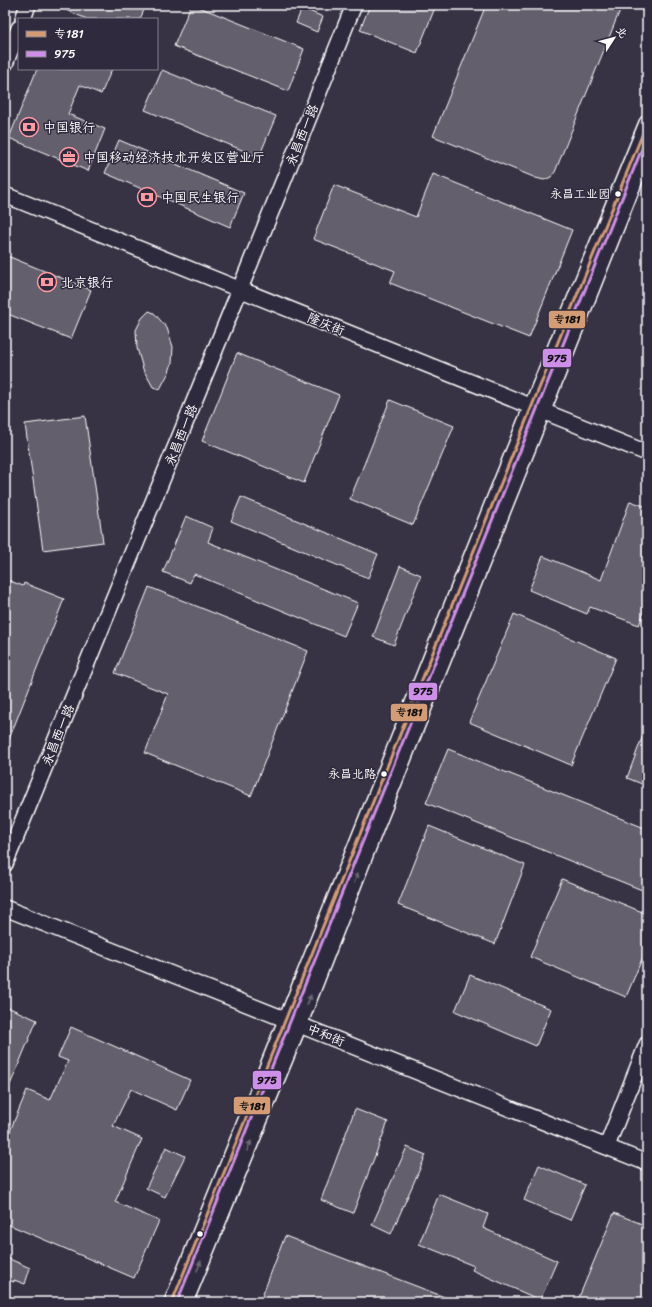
<svg xmlns="http://www.w3.org/2000/svg" width="652" height="1307" font-family="Sriracha,'LXGW WenKai TC',sans-serif">
<rect width="100%" height="100%" fill="#373345"/>
<filter id="ink" filterUnits="userSpaceOnUse"><feTurbulence type="fractalNoise" baseFrequency=".025" numOctaves="2"/><feDisplacementMap in="SourceGraphic" scale="8" xChannelSelector="R" yChannelSelector="G"/><feConvolveMatrix kernelMatrix="1 2 1 2 8 2 1 2 1" color-interpolation-filters="sRGB"/></filter>
<g filter="url(#ink)">
<g fill="#635f6d" stroke="#fff">
<path d="M54,5H131L144,10L140,19H87Z"/>
<path d="M191,5H194L304,49L288,91L174,46Z"/>
<path d="M370,5H436L417,53L360,30Z"/>
<path d="M486,5H622L555,172L551,177L544,180L536,178L433,136Z"/>
<path d="M302,8L323,17L317,32L296,23Z"/>
<path d="M37,69H112L101,94L80,85L68,114L105,129L88,171L9,138Z"/>
<path d="M162,70L276,116L259,157L145,110Z"/>
<path d="M119,140L244,193L230,227L105,173Z"/>
<path d="M433,174L572,230L529,338L390,283L395,271L313,239L334,185L416,217Z"/>
<path d="M5,255L91,290L71,339L5,313Z"/>
<path d="M149,311L154,313L167,328L173,347L172,363L169,372L160,389L153,387L143,369L137,348L136,330L142,318Z"/>
<path d="M237,353L339,395L304,483L202,441Z"/>
<path d="M390,400L454,426L413,525L350,499Z"/>
<path d="M85,416L103,542L43,550L25,424Z"/>
<path d="M241,497L378,554L368,578L231,521Z"/>
<path d="M630,501L647,507V604L639,625L590,607L587,614L529,590L543,556L601,580Z"/>
<path d="M186,516L213,528L208,542L358,603L344,636L194,574L190,583L163,572Z"/>
<path d="M400,566L421,575L394,645L373,637Z"/>
<path d="M5,579L23,586L24,583L64,599L6,747Z"/>
<path d="M149,587L308,651L251,796L145,753L168,694L115,673Z"/>
<path d="M514,614L616,658L571,765L469,722Z"/>
<path d="M646,727H647V786L627,778Z"/>
<path d="M448,749L647,829V892L426,803Z"/>
<path d="M429,826L525,865L495,944L398,905Z"/>
<path d="M562,879L647,914V947L626,997L530,957Z"/>
<path d="M470,975L551,1009L536,1046L455,1011Z"/>
<path d="M5,1006L37,1020L5,1097Z"/>
<path d="M71,1027L190,1080L177,1110L131,1089L113,1126L142,1139L115,1202L159,1221L134,1278L5,1223V1157L8,1149L5,1147V1143L27,1090L50,1100L68,1061L58,1057Z"/>
<path d="M355,1109L388,1122L353,1213L321,1200Z"/>
<path d="M166,1147L185,1156L165,1197L146,1188Z"/>
<path d="M407,1147L426,1155L391,1234L372,1225Z"/>
<path d="M539,1165L585,1185L570,1220L524,1200Z"/>
<path d="M439,1194L488,1214L483,1228L557,1261L540,1300L472,1270L474,1266L419,1244Z"/>
<path d="M614,1213L647,1226V1302H577Z"/>
<path d="M285,1236L455,1301V1302H260Z"/>
<path d="M5,1257L30,1268L25,1284L14,1280V1282L5,1279Z"/>
</g>
<g fill="none" stroke-linecap="round" stroke-linejoin="round">
<g stroke="#fff" stroke-width="18">
<g id="minor">
<path d="M23,19L28,5"/>
<path d="M5,64L19,28"/>
<path d="M5,195L647,453"/>
<path d="M5,864L240,289L354,5"/>
<path d="M5,908L647,1163"/>
<path d="M607,1146L647,1044"/>
<path d="M172,1302C333,910 485,515 647,123"/>
<path d="M185,1302L299,1025L371,840L647,150"/>
</g>
</g>
<use href="#minor" stroke="#2f2a3d" stroke-width="15"/>
<g stroke="#2f2a3d" stroke-width="6">
<path id="bus-1" d="M172,1302C332,910 486,515 647,123"/>
</g>
<g stroke="#2f2a3d" stroke-width="6">
<path id="bus-2" d="M177,1302C336,914 488,524 647,136"/>
</g>
<use href="#bus-1" stroke="#d39c74" stroke-width="3"/>
<use href="#bus-2" stroke="#ce8fe9" stroke-width="3"/>
</g>
<defs><path id="oneway-solid" d="M-6-.8H1V-3.2L6.5 0L1 3.2V.8H-6Z"/></defs>
<g fill="#6d6a77">
<use href="#oneway-solid" transform="translate(356 878) rotate(-69)"/>
<use href="#oneway-solid" transform="translate(309 1000) rotate(-69)"/>
<use href="#oneway-solid" transform="translate(249 1146) rotate(-68)"/>
<use href="#oneway-solid" transform="translate(199 1266) rotate(-68)"/>
</g>
</g>
<defs>
<g id="bank-ring" transform="scale(1)"><circle r="9.5" fill="#2f2a3d" stroke="#ff9aa2" stroke-width="1.5"/><path d="M-6-4H6V4H-6ZM0-2.3a2.3 2.3 0 1 0 0 4.6a2.3 2.3 0 1 0 0-4.6Z" fill="#ff9aa2"/></g>
<g id="office-ring" transform="scale(1)"><circle r="9.5" fill="#2f2a3d" stroke="#ff9aa2" stroke-width="1.5"/><path d="M-6-3h4V-5.5h4V-3h4V5H-6ZM-1-4.5V-3h2v-1.5ZM-6 0V1H6V0Z" fill="#ff9aa2"/></g>
</defs>
<g fill-rule="evenodd">
<use href="#bank-ring" x="29" y="127"/>
<use href="#office-ring" x="69" y="157"/>
<use href="#bank-ring" x="147" y="197"/>
<use href="#bank-ring" x="47" y="282"/>
</g>
<g fill="#fff" stroke="#2f2a3d" stroke-width="1.5">
<circle cx="618" cy="194" r="3.5"/>
<circle cx="384" cy="774" r="3.5"/>
<circle cx="200" cy="1234" r="3.5"/>
</g>
<g text-anchor="middle" dominant-baseline="central" stroke-width="3" stroke-linejoin="round" paint-order="stroke">
<g font-size="12" fill="#fff" stroke="#2f2a3d" text-anchor="end">
<text x="610" y="194">永昌工业园</text>
<text x="376" y="774">永昌北路</text>
</g>
<g font-size="13" fill="#fff" stroke="#2f2a3d" text-anchor="start">
<text x="43" y="127">中国银行</text>
<text x="83" y="157">中国移动经济技术开发区营业厅</text>
<text x="161" y="197">中国民生银行</text>
<text x="61" y="282">北京银行</text>
</g>
<g font-size="13" fill="#fff" stroke="#2f2a3d">
<text transform="translate(302 135) rotate(-68)">永昌西一路</text>
<text transform="translate(326 324) rotate(22)">隆庆街</text>
<text transform="translate(181 435) rotate(-68)">永昌西一路</text>
<text transform="translate(58 735) rotate(-68)">永昌西一路</text>
<text transform="translate(326 1035) rotate(22)">中和街</text>
</g>
</g>
<g stroke="#2f2a3d" stroke-width="1.5">
<rect x="548" y="310" width="38" height="19" rx="4" fill="#d39c74"/>
<rect x="542" y="348" width="30" height="20" rx="4" fill="#ce8fe9"/>
<rect x="408" y="682" width="30" height="19" rx="4" fill="#ce8fe9"/>
<rect x="390" y="703" width="38" height="19" rx="4" fill="#d39c74"/>
<rect x="252" y="1070" width="30" height="20" rx="4" fill="#ce8fe9"/>
<rect x="233" y="1096" width="38" height="19" rx="4" fill="#d39c74"/>
</g>
<g font-size="11" text-anchor="middle" font-weight="bold" fill="#111">
<text x="567" y="323">专181</text>
<text x="557" y="362">975</text>
<text x="423" y="695">975</text>
<text x="409" y="716">专181</text>
<text x="267" y="1084">975</text>
<text x="252" y="1110">专181</text>
</g>
<rect width="652" height="1307" fill="none" stroke="#2f2a3d" stroke-width="20"/>
<rect x="10" y="10" width="632" height="1287" fill="none" stroke="#fff" stroke-width="1.5" filter="url(#ink)"/>
<rect x="18" y="18" width="140" height="52" fill="#2f2a3d" stroke="#827f8b"/>
<rect x="26" y="31" width="20" height="6" fill="#d39c74" stroke="#827f8b"/>
<text x="54" y="38" font-size="12" fill="#ffffff">专181</text>
<rect x="26" y="51" width="20" height="6" fill="#ce8fe9" stroke="#827f8b"/>
<text x="54" y="58" font-size="12" fill="#ffffff">975</text>
<g transform="translate(614 38) rotate(54)" stroke="#2f2a3d" stroke-width="3" paint-order="stroke">
<path d="M0-3L7 15L0 10L-7 15Z" fill="#ffffff"/>
<text y="-6" font-size="11" font-weight="bold" text-anchor="middle" fill="#ffffff">北</text>
</g>
</svg>
